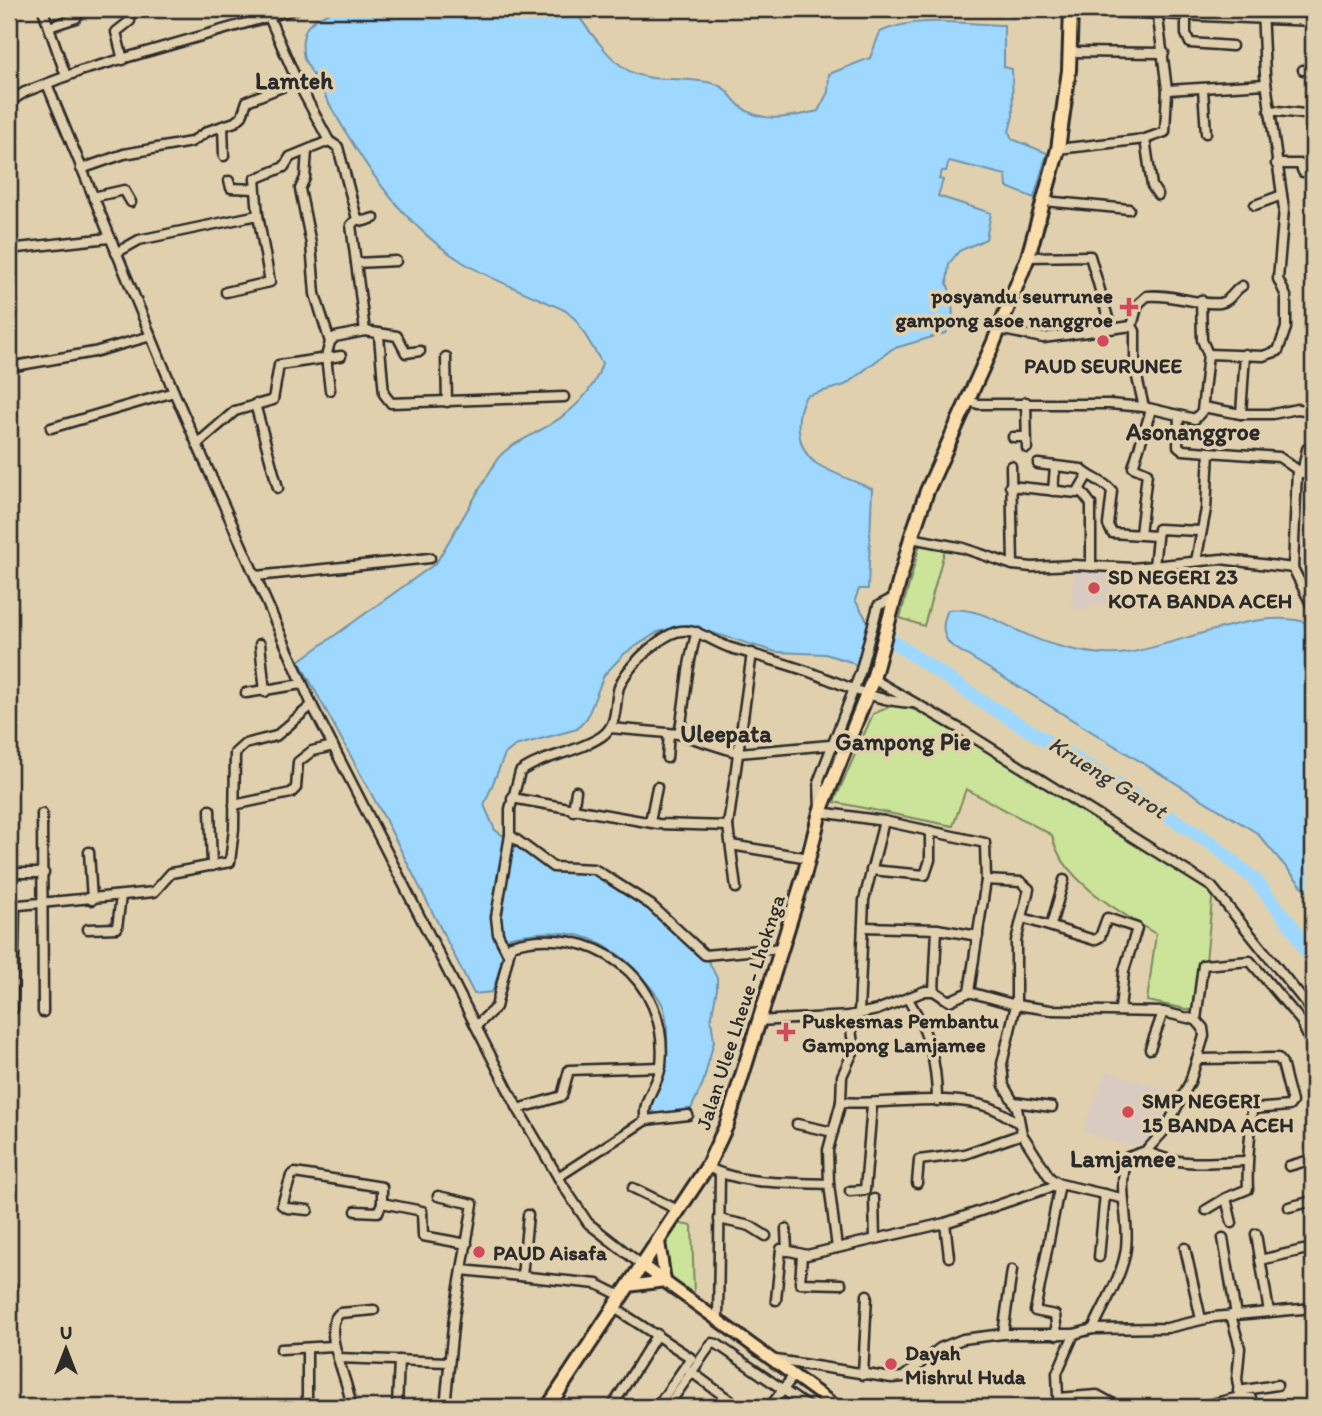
<svg xmlns="http://www.w3.org/2000/svg" width="1322" height="1416" font-family="Itim,sans-serif">
<rect width="100%" height="100%" fill="#e1d0ad"/>
<filter id="ink" filterUnits="userSpaceOnUse"><feTurbulence type="fractalNoise" baseFrequency=".0143" numOctaves="2"/><feDisplacementMap in="SourceGraphic" scale="14" xChannelSelector="R" yChannelSelector="G"/><feConvolveMatrix kernelMatrix="1 2 1 2 8 2 1 2 1" color-interpolation-filters="sRGB"/></filter>
<g filter="url(#ink)">
<g fill="#d9cbc1">
<path d="M1074,568L1117,571L1114,606L1089,605L1088,610L1071,609Z"/>
<path d="M1106,1070L1175,1093L1151,1144L1123,1145L1083,1131Z"/>
</g>
<g fill="#cbe49a" stroke="#7b8862" stroke-width="2">
<path d="M920,544L945,549L924,626L900,618Z"/>
<path d="M896,704L924,713L1213,890L1201,1012L1147,1001L1156,934C1120,912 1060,879 1052,835L966,789L953,826L834,802L873,714Z"/>
<path d="M675,1223L692,1226L694,1296L667,1276L662,1252Z"/>
</g>
<g fill="#9ed8fe" stroke="#7093aa" stroke-width="2">
<path d="M337,9H575C581,22 591,33 600,44C638,93 659,72 712,83C725,86 728,93 736,102C758,126 791,117 818,111L828,92L829,74L870,58L880,32C917,15 963,24 1004,25V67L1012,69L1013,116L1009,132L1012,139L1047,153L1034,198L1007,187L1006,175L949,161L946,171H942L939,179L943,180L938,196L991,213L986,239L959,251L949,264L947,283L952,297L953,323L946,333L892,349L845,385L806,396C794,416 796,450 817,464C834,474 854,481 872,489L868,589H859L855,600L871,627L860,669L851,662L825,654L776,652L687,625L658,632L624,654L604,675L587,718L577,729L515,746L505,754L484,805L495,830L543,863L600,876L655,911L709,962L717,978V989L711,1019L714,1041L703,1083L691,1109L662,1115L651,1111C651,1096 666,1075 667,1055C667,1039 669,1016 661,1002C656,993 648,984 641,976C603,933 565,926 510,937C503,944 500,977 492,992L474,994L385,819L299,661L436,563L498,458C508,446 521,441 535,433C565,418 593,396 602,363L576,320L566,311C533,295 496,282 464,263C387,216 348,136 304,59C298,28 310,19 337,9Z"/>
<path d="M948,610C982,605 1016,634 1048,643C1071,650 1102,657 1127,653C1172,647 1272,601 1313,626V899L1257,833L952,646C941,636 942,623 948,610Z"/>
</g>
<g fill="none" stroke-linecap="round" stroke-linejoin="round">
<path stroke="#9ed8fe" stroke-width="14" d="M871,627L988,705L1210,842L1254,879L1292,926L1313,963"/>
<g stroke="#2b2b2b" stroke-width="13">
<g id="minor">
<path d="M256,9L263,19"/>
<path d="M1186,9V34L1190,43L1232,46"/>
<path d="M43,10L66,76"/>
<path d="M1071,10L1313,21"/>
<path d="M269,17L297,81L329,141L338,147L357,219L351,225L365,331L335,337L330,342"/>
<path d="M49,27L76,18"/>
<path d="M1070,52L1164,53"/>
<path d="M123,60L116,32L130,21"/>
<path d="M1303,70H1313"/>
<path d="M47,84L174,392L312,705L518,1109L564,1187L588,1223L642,1265"/>
<path d="M1203,89L1206,133"/>
<path d="M1167,90L1266,84"/>
<path d="M9,102L25,92L80,71L295,9"/>
<path d="M1269,110L1313,115"/>
<path d="M223,126L224,156"/>
<path d="M1145,139L1152,186L1158,195"/>
<path d="M1058,149L1145,139L1165,132L1167,90L1157,10"/>
<path d="M307,151L305,178L300,189L311,244L315,294L330,342L326,357L330,390"/>
<path d="M1276,164H1300L1303,172H1313"/>
<path d="M81,169L124,154L191,142L208,131L235,122L242,116L247,101L297,81"/>
<path d="M229,181L231,188L255,189"/>
<path d="M93,197L124,190L131,202"/>
<path d="M1044,201L1129,209"/>
<path d="M1255,205L1282,195"/>
<path d="M258,215L255,179L284,167L290,157L329,141"/>
<path d="M357,219L364,221L374,218"/>
<path d="M9,249L109,238"/>
<path d="M116,253L139,240L258,215L270,282L226,292"/>
<path d="M1028,257L1090,256L1111,328"/>
<path d="M356,263L396,261"/>
<path d="M1201,300L1202,340L1208,354"/>
<path d="M1132,326L1138,304L1147,296C1172,293 1198,306 1220,303C1231,301 1234,290 1242,286"/>
<path d="M998,329L1043,338L1132,326L1135,331V369L1144,407"/>
<path d="M365,331L397,336L406,353L420,351"/>
<path d="M379,336L384,394L391,403L564,397"/>
<path d="M1245,354L1241,414H1273L1297,409L1313,411"/>
<path d="M446,357L447,402"/>
<path d="M9,367L94,352L151,336"/>
<path d="M966,400L978,404H1109L1144,407L1195,419L1202,411L1208,354L1263,356L1278,351L1286,328V296L1278,279L1284,209L1265,75L1262,9"/>
<path d="M1026,402L1027,448"/>
<path d="M255,404L278,488"/>
<path d="M1203,407L1241,414"/>
<path d="M1179,416L1178,446L1183,450L1209,452"/>
<path d="M51,428L174,392"/>
<path d="M1013,437H1026"/>
<path d="M197,444L235,411L273,400L279,365L341,356"/>
<path d="M1038,464L1081,469C1090,478 1104,481 1112,491L1108,525L1112,533L1156,536"/>
<path d="M1011,466L1013,565"/>
<path d="M1302,473L1307,449"/>
<path d="M1010,486L1077,493L1087,476"/>
<path d="M1053,491L1055,466"/>
<path d="M1081,491L1091,504V566"/>
<path d="M1140,534L1147,473L1133,467L1151,410"/>
<path d="M911,538L963,548L1013,565L1032,567L1073,565L1133,568L1221,559L1293,568L1313,608"/>
<path d="M1196,561L1206,509L1209,452L1279,457L1302,473L1313,475"/>
<path d="M1154,566L1158,529L1199,531"/>
<path d="M1293,568L1297,470"/>
<path d="M256,576L430,558"/>
<path d="M895,597L878,606L860,673L819,780L820,812L884,821L985,843L986,880L969,992"/>
<path d="M260,644L265,692"/>
<path d="M873,679L962,730L1212,887L1313,1012"/>
<path d="M246,693L302,684"/>
<path d="M610,728L679,734L739,753L830,745"/>
<path d="M679,734C686,700 686,665 697,632"/>
<path d="M667,758L669,734"/>
<path d="M512,798L658,824L728,826"/>
<path d="M234,805L291,793L296,788L298,762L312,751L333,746"/>
<path d="M210,810L212,866"/>
<path d="M573,811L576,791"/>
<path d="M42,814L43,1012"/>
<path d="M650,822L657,787"/>
<path d="M731,845L809,858"/>
<path d="M89,852L92,900"/>
<path d="M871,870L925,875L930,860V831"/>
<path d="M9,873H44"/>
<path d="M986,880L1021,882L1029,889L1016,941V1005L1002,1064L1004,1086L1017,1108L1022,1134L1050,1178L1060,1184L1121,1198"/>
<path d="M736,888L728,826L752,653"/>
<path d="M9,906L154,892L171,873L230,862L234,829L235,753L245,744L276,736L312,705"/>
<path d="M1023,918L1094,940L1100,937L1107,918L1137,928L1124,971L1120,1009"/>
<path d="M1051,925L1064,880"/>
<path d="M863,927L937,929"/>
<path d="M88,929L117,928L121,896"/>
<path d="M781,948L705,955L651,905L604,875L594,869L553,867L510,835V809L520,772C541,756 577,753 602,736C619,724 614,704 619,687C626,668 653,643 671,634C691,623 712,642 731,648C758,656 785,663 812,673C845,685 877,702 913,703"/>
<path d="M507,952L498,934L496,917L510,835"/>
<path d="M934,991L937,929L978,936"/>
<path d="M908,999C929,1033 937,1062 937,1101"/>
<path d="M13,1009L15,906"/>
<path d="M859,1013L864,900L884,821"/>
<path d="M849,1016L854,1050L842,1076L841,1102C889,1106 943,1092 989,1107C999,1110 1009,1118 1019,1123"/>
<path d="M1196,1020L1203,965L1250,961L1301,1021L1313,1049"/>
<path d="M758,1021L849,1016L877,1010L925,991H934L949,1001L969,992L1016,1005L1050,1010L1163,1012L1196,1020L1203,1028L1204,1036L1190,1082L1165,1130L1146,1151L1128,1157C1116,1188 1130,1216 1126,1248C1123,1275 1104,1304 1093,1329"/>
<path d="M476,1026L496,1007L511,945C592,922 670,977 661,1065C660,1083 640,1102 646,1120L688,1115"/>
<path d="M1150,1049L1163,1012"/>
<path d="M1197,1059L1278,1058L1282,1063L1292,1102L1289,1106L1252,1109C1251,1137 1246,1160 1248,1189L1226,1198L1232,1223"/>
<path d="M1014,1102L1052,1107"/>
<path d="M518,1109L562,1096L569,1070L661,1067"/>
<path d="M797,1124L833,1132"/>
<path d="M1146,1151C1175,1167 1212,1162 1245,1161"/>
<path d="M1289,1166L1313,1159"/>
<path d="M707,1167C745,1186 788,1182 829,1184L837,1248L945,1223L1060,1184L1035,1311L1055,1315L1057,1335"/>
<path d="M558,1177L646,1120"/>
<path d="M917,1183L919,1160L965,1154L1022,1134"/>
<path d="M829,1184L828,1150L841,1102"/>
<path d="M633,1188L678,1210"/>
<path d="M850,1191L865,1190L872,1105"/>
<path d="M438,1196L473,1204L454,1317L445,1407"/>
<path d="M874,1199L875,1239"/>
<path d="M382,1203L422,1211L423,1236L467,1244"/>
<path d="M1289,1207L1313,1201"/>
<path d="M308,1210L287,1208L282,1205L291,1176L295,1173L382,1187V1203L378,1212L356,1211"/>
<path d="M1206,1210L1226,1198"/>
<path d="M719,1219L750,1226L766,1236"/>
<path d="M945,1223L949,1257"/>
<path d="M786,1229L787,1251"/>
<path d="M1256,1234L1269,1312"/>
<path d="M1223,1238L1236,1315"/>
<path d="M1185,1248L1201,1319"/>
<path d="M802,1255L800,1283L841,1284"/>
<path d="M1099,1257L1105,1194"/>
<path d="M1260,1260L1303,1250"/>
<path d="M462,1270L597,1284L621,1296"/>
<path d="M522,1276L528,1215"/>
<path d="M9,1283L12,1288"/>
<path d="M776,1300L781,1249L807,1255L837,1248"/>
<path d="M613,1307L691,1358L657,1407"/>
<path d="M718,1320L720,1174"/>
<path d="M1003,1334L1012,1270"/>
<path d="M1074,1334L1057,1373L1058,1398L1097,1395L1119,1407"/>
<path d="M281,1349L333,1346"/>
<path d="M307,1349V1407"/>
<path d="M338,1358L448,1362"/>
<path d="M776,1360L892,1378L903,1377L940,1348L963,1339L1003,1334H1074L1093,1329L1167,1328L1214,1317L1313,1308"/>
<path d="M690,1371L739,1407"/>
<path d="M863,1375L867,1295"/>
<path d="M1238,1391L1277,1385"/>
<path d="M1240,1397L1251,1398L1252,1407"/>
<path d="M351,1407C351,1383 319,1329 340,1313L374,1310"/>
<path d="M397,1407L399,1360"/>
<path d="M612,1407L657,1334"/>
<path d="M667,1407L712,1343L717,1344L808,1407"/>
<path d="M770,1407L794,1375"/>
<path d="M1199,1407L1240,1397L1237,1379L1240,1348L1231,1315"/>
</g>
</g>
<g stroke="#2b2b2b" stroke-width="16">
<g id="major">
<path d="M642,1265L837,1407"/>
<path d="M628,1286L665,1281L659,1242"/>
</g>
</g>
<g stroke="#2b2b2b" stroke-width="18">
<path id="highway" d="M548,1407L707,1167L727,1124L804,876L820,812L873,679L911,538L927,491L993,344L1028,257L1058,149L1069,70L1071,9"/>
</g>
<use href="#minor" stroke="#e1d0ad" stroke-width="8"/>
<use href="#major" stroke="#fbdcab" stroke-width="10"/>
<use href="#highway" stroke="#fbdcab" stroke-width="12"/>
</g>
</g>
<g fill="#d1495b" stroke="#e1d0ad" stroke-width="2.5">
<path d="M1125.5 296.5h7v7h7v7h-7v7h-7v-7h-7v-7h7z"/>
<circle cx="1103" cy="341" r="7"/>
<circle cx="1094" cy="588" r="7"/>
<path d="M782.5 1021.5h7v7h7v7h-7v7h-7v-7h-7v-7h7z"/>
<circle cx="1128" cy="1112" r="7"/>
<circle cx="479" cy="1252" r="7"/>
<circle cx="891" cy="1364" r="7"/>
</g>
<g text-anchor="middle" dominant-baseline="central" stroke-width="7" stroke-linejoin="round" paint-order="stroke">
<g font-size="21" font-weight="bold" fill="#2b2b2b" stroke="#e1d0ad" text-anchor="start">
<text x="1113" y="295" text-anchor="end">posyandu seurrunee<tspan x="1113" dy="24">gampong asoe nanggroe</tspan></text>
<text x="1103" y="365" text-anchor="middle">PAUD SEURUNEE</text>
<text x="1108" y="576">SD NEGERI 23<tspan x="1108" dy="24">KOTA BANDA ACEH</tspan></text>
<text x="802" y="1020">Puskesmas Pembantu<tspan x="802" dy="24">Gampong Lamjamee</tspan></text>
<text x="1142" y="1100">SMP NEGERI<tspan x="1142" dy="24">15 BANDA ACEH</tspan></text>
<text x="493" y="1252">PAUD Aisafa</text>
<text x="905" y="1352">Dayah<tspan x="905" dy="24">Mishrul Huda</tspan></text>
</g>
<g font-size="21" fill="#2b2b2b" stroke="#e1d0ad">
<text transform="translate(740 1012) rotate(-72)">Jalan Ulee Lheue - Lhoknga</text>
</g>
<g font-size="23" font-style="italic" fill="#363c40" stroke="#e1d0ad">
<text transform="translate(1108 777) rotate(32)">Krueng Garot</text>
</g>
<g font-size="24" font-weight="bold" fill="#2b2b2b" stroke="#e1d0ad">
<text x="294" y="80">Lamteh</text>
<text x="1193" y="431">Asonanggroe</text>
<text x="726" y="733">Uleepata</text>
<text x="903" y="741">Gampong Pie</text>
<text x="1123" y="1158">Lamjamee</text>
</g>
</g>
<rect width="1322" height="1416" fill="none" stroke="#e1d0ad" stroke-width="35"/>
<rect x="18" y="18" width="1287" height="1381" fill="none" stroke="#2b2b2b" stroke-width="2.5" filter="url(#ink)"/>
<g transform="translate(66 1349)" stroke="#e1d0ad" stroke-width="5" paint-order="stroke">
<path d="M0-5L12 26L0 18L-12 26Z" fill="#2b2b2b"/>
<text y="-10" font-size="19" font-weight="bold" text-anchor="middle" fill="#2b2b2b">U</text>
</g>
</svg>
